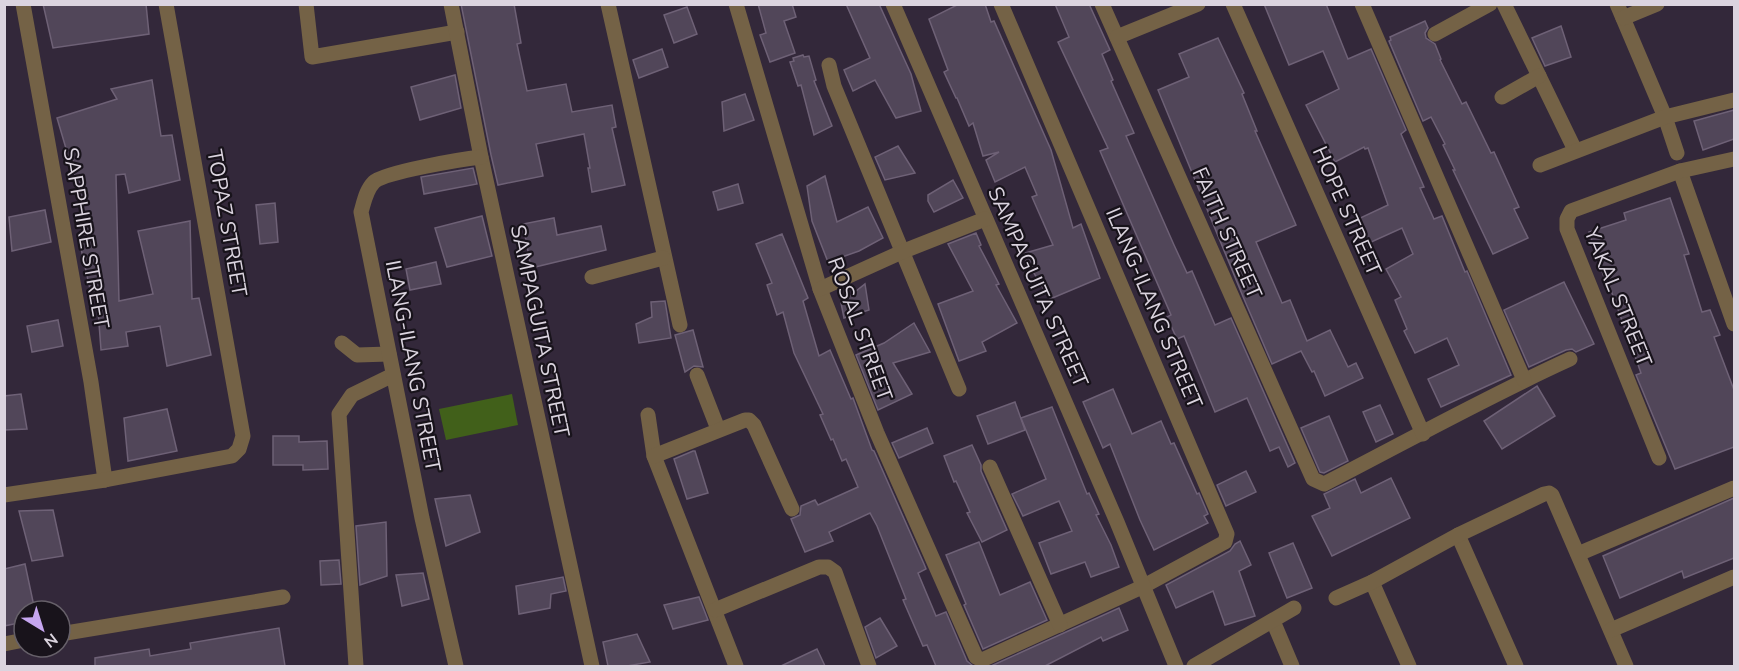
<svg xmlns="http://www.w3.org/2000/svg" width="1739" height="671" font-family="'Nunito Sans',sans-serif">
<rect width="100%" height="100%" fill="#33283a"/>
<path fill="#41601a" d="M512,394L518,425L446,440L439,409Z"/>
<g fill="#514659" stroke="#6e6176" stroke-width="1.5">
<path d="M43,4H146L149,34L53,48Z"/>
<path d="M461,4H514L521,43L517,44L527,91L566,84L572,112L612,105L616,127L612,128L625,185L592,192L588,168H590L584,134L536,144L543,176L498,185L491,155Z"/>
<path d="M758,4H792L796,17L784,21L795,53L770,62L760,35L766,33Z"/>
<path d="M846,4H879L911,74L921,111L896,118L875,80L853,91L844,70L870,58Z"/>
<path d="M959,4H985L991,22L994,21L1051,150L1073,228L1081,224L1100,278L1050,299L1022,254L1053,245L1032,197L1037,195L1025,167L995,182L986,160L999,152L983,156L973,123L969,126L957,98H956L944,72L948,70L929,19Z"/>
<path d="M1055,4H1089L1110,50L1102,54L1113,80L1111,81L1134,133L1126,136L1174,245L1187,273L1192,271L1215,325L1231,318L1295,463L1288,467L1279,447L1270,451L1247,398L1215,412L1184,336L1177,339L1167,317L1171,315L1100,151L1108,148L1058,42L1069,37Z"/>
<path d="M1264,4H1326L1348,59L1371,49L1406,130L1401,134L1424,187L1420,188L1434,219L1442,216L1465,272L1467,271L1511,375L1441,407L1428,379L1459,365L1447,338L1415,353L1404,331L1407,329L1395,300L1401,297L1386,269L1413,254L1402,228L1369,243L1358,219L1388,205L1368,148L1365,149L1364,147L1335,162L1306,105L1339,89L1323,51L1289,65Z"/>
<path d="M687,7L697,34L674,43L664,15Z"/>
<path d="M1425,21L1428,28L1425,33L1426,38L1435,44L1441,59L1440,60L1462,104L1466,102L1491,153L1494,152L1519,207L1514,209L1528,238L1493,254L1453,170H1455L1443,145L1445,144L1431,117L1423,121L1389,41L1391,40L1390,37Z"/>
<path d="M1561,26L1571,57L1545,66L1532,38Z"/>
<path d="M1218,38L1244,93L1242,94L1257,131H1255L1296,225L1256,242L1282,303L1290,300L1307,341L1330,330L1348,367L1356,363L1363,378L1325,396L1314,371L1312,372L1301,351L1272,364L1244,299L1158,90L1189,77L1179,54Z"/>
<path d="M662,49L668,67L639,78L633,60Z"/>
<path d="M803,55L804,57L809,56L816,80L814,81L832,126L814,135L801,85L798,86L790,62L794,61L793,58Z"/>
<path d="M455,75L461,108L420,120L411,87Z"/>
<path d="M152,80L161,136L172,135L180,180L129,193L125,174L116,175L119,301L153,294L138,231L190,221L192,299L199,298L211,355L167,366L160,326L126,332L128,346L101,350L97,297L92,298L80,244H87L79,197H77L73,161L70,162L57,118L117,99L111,89Z"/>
<path d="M745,94L754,120L724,131L722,102Z"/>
<path d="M1734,110V139L1703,150L1694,121Z"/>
<path d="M898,146L915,173L885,180L875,157Z"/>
<path d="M473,168L477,184L424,194L421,177Z"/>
<path d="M825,176L837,222L868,207L883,238L859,251L828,262L812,221L807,186Z"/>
<path d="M953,180L963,198L934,212L928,201V195Z"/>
<path d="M738,184L743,203L718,210L713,192Z"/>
<path d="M1670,198L1689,254L1684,255L1702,312L1710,310L1720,335L1714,337L1734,390V447L1675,469L1636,375L1641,373L1608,282L1606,283L1589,232L1626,220L1624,213Z"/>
<path d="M275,203L278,242L260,244L256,205Z"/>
<path d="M45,210L51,242L12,251L9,217Z"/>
<path d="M482,216L492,256L447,267L435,228Z"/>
<path d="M554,218L557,235L601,226L606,250L531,268L523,224Z"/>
<path d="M976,233L981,245L979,246L999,284L996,285L1017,323L982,342L986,351L959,361L938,304L973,291L948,244Z"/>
<path d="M782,234L808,298L803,301L819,356L830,350L851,399L853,398L872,450L874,451L924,564L926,569L918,573L936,616L946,612L967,661L973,666H936L927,645L923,646L903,600L906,599L877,526L870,513L829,532L833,541L805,552L791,519L800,515L801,506L815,500L818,505L858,487L846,459L842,461L833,439L831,440L820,415L823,414L794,353L783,312L777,315L767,285L772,283L756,244Z"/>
<path d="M436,262L441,284L410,290L406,269Z"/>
<path d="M1564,282L1594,344L1576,352L1572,349L1566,350L1529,367L1504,310Z"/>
<path d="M865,284L869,310L844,318L841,303Z"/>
<path d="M665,301L671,338L639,343L636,324L652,317L651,302Z"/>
<path d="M58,320L63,346L32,352L27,326Z"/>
<path d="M914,323L930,352L893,363L912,394L878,410L856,355L884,343Z"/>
<path d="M693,330L703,367L694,366L685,372L675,335Z"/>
<path d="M1537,386L1555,416L1502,449L1484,421Z"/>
<path d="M1113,389L1132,434L1161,421L1171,444L1174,443L1197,494L1199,493L1208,514L1204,516L1208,523L1154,550L1140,520L1110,444L1103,448L1083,402Z"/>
<path d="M21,394L27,429L4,430V396Z"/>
<path d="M1015,402L1025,430L988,444L977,416Z"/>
<path d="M1380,405L1393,434L1376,442L1363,412Z"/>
<path d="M1052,407L1087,494L1089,493L1099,514L1096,515L1111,545L1119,567L1091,577L1085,562L1051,574L1039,543L1072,531L1059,501L1023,516L1012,494L1046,479L1021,418Z"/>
<path d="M167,409L177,451L128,461L124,418Z"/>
<path d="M1329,416L1348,461L1324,473L1320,472L1301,428Z"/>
<path d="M927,428L933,443L899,458L892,443Z"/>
<path d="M273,436H299V442L327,441L328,469L303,470V465H273Z"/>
<path d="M972,445L981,465V471L1007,530L982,542L967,513L970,512L956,481L954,482L944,456Z"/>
<path d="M693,451H695L708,493L687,499L674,459Z"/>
<path d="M1246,471L1256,492L1226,506L1217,485Z"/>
<path d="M1391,478L1410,518L1332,556L1312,516L1330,508L1324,494L1355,479L1361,493Z"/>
<path d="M470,495L480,532L446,546L435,499Z"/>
<path d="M1734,498V558L1684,578L1682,571L1620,598L1603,556Z"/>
<path d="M53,510L63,556L32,561L19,511Z"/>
<path d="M386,522L387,576L360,585L356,526Z"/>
<path d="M1240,541L1251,565L1239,571L1255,616L1225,625L1213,591L1176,608L1166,585L1230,551L1235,544Z"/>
<path d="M979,542L1000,595L1030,582L1047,620L983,649L964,605L966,604L946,555Z"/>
<path d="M1293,543L1312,588L1287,598L1269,553Z"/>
<path d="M339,560L341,584L321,585L320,561Z"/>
<path d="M25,564L35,611H24V622L4,626V569Z"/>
<path d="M423,573L429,599L402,606L396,575Z"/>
<path d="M563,577L566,591L551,594L550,608L519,614L516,586Z"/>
<path d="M699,597L708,620L673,629L664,605Z"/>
<path d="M1119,608L1128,630L1103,641L1101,637L1045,666H991Z"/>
<path d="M880,618L897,646L876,658L865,627Z"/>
<path d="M279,628L285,666H95V658L149,649L150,656L191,649L190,643Z"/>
<path d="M637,634L650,662L627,666H608L603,642Z"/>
<path d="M817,649L825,666H781Z"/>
</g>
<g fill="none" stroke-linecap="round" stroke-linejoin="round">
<g stroke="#746246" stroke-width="15">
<path d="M23,4L91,382L105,480"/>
<path d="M306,4L312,57L457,32"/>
<path d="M451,4L481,157L592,666"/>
<path d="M608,4L680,325"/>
<path d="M736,4L820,289L877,433L976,657L982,660L1142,587L1225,542L1227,534L1001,4"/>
<path d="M893,4L1117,522L1176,666"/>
<path d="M1102,4L1313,479L1324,484C1406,442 1486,397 1570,359"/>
<path d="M1233,4L1423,434"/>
<path d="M1362,4L1524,380"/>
<path d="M1504,4L1575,150"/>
<path d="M1617,4L1665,117L1677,153"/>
<path d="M1623,18L1657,4"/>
<path d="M1435,34L1490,4"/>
<path d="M1117,37L1198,4"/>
<path d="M829,65L834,86L959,389"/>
<path d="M1502,97L1539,76"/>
<path d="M1540,165L1665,117L1734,100"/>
<path d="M1680,171L1734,324"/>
<path d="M592,277L663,258"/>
<path d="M820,289L904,251L985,219"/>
<path d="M342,343L357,355L389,354"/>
<path d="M697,375L718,429"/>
<path d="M648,415L654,456L736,666"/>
<path d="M654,456L745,420H749L754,425L792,509"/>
<path d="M1659,458L1567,229V219L1571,211L1680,171L1734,159"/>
<path d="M990,467L1060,625"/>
<path d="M4,495L105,480L232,456L239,449L243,436L166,4"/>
<path d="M1458,535L1516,666"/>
<path d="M1578,554L1734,488"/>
<path d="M1372,582L1409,666"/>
<path d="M1336,598L1372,582L1458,535L1544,494L1549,493L1552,495L1626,666"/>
<path d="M715,610L819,567H828L835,572L869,666"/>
<path d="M1273,621L1292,666"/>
<path d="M1611,630L1734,577"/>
<path d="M60,634L283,597"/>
<path d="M4,644L24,640"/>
<path d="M356,666L339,414L352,395L393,375"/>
<path d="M456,666L422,518L361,212C364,202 366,190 374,182C385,172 463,159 481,157"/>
<path d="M1194,666L1294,608"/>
</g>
</g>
<g text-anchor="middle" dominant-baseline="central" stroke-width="4.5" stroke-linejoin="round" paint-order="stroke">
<g font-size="21" fill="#dbd4df" stroke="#18131b">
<text transform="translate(1347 211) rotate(66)">HOPE STREET</text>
<text transform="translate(227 223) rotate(80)">TOPAZ STREET</text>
<text transform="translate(1227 233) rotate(66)">FAITH STREET</text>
<text transform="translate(86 238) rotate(80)">SAPPHIRE STREET</text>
<text transform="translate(1038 287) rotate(66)">SAMPAGUITA STREET</text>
<text transform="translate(1618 297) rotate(68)">YAKAL STREET</text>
<text transform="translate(1154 308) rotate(67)">ILANG-ILANG STREET</text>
<text transform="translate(860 329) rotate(70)">ROSAL STREET</text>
<text transform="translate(540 331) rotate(78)">SAMPAGUITA STREET</text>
<text transform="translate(413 366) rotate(79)">ILANG-ILANG STREET</text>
</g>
</g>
<rect width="1739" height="671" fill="none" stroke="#dbd4df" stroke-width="12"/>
<g transform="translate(42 629) rotate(142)"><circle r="28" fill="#18131b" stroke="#666069" stroke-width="1.5"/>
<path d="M0-4.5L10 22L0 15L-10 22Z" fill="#c6a6f0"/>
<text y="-9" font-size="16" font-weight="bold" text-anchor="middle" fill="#dbd4df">N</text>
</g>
</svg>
